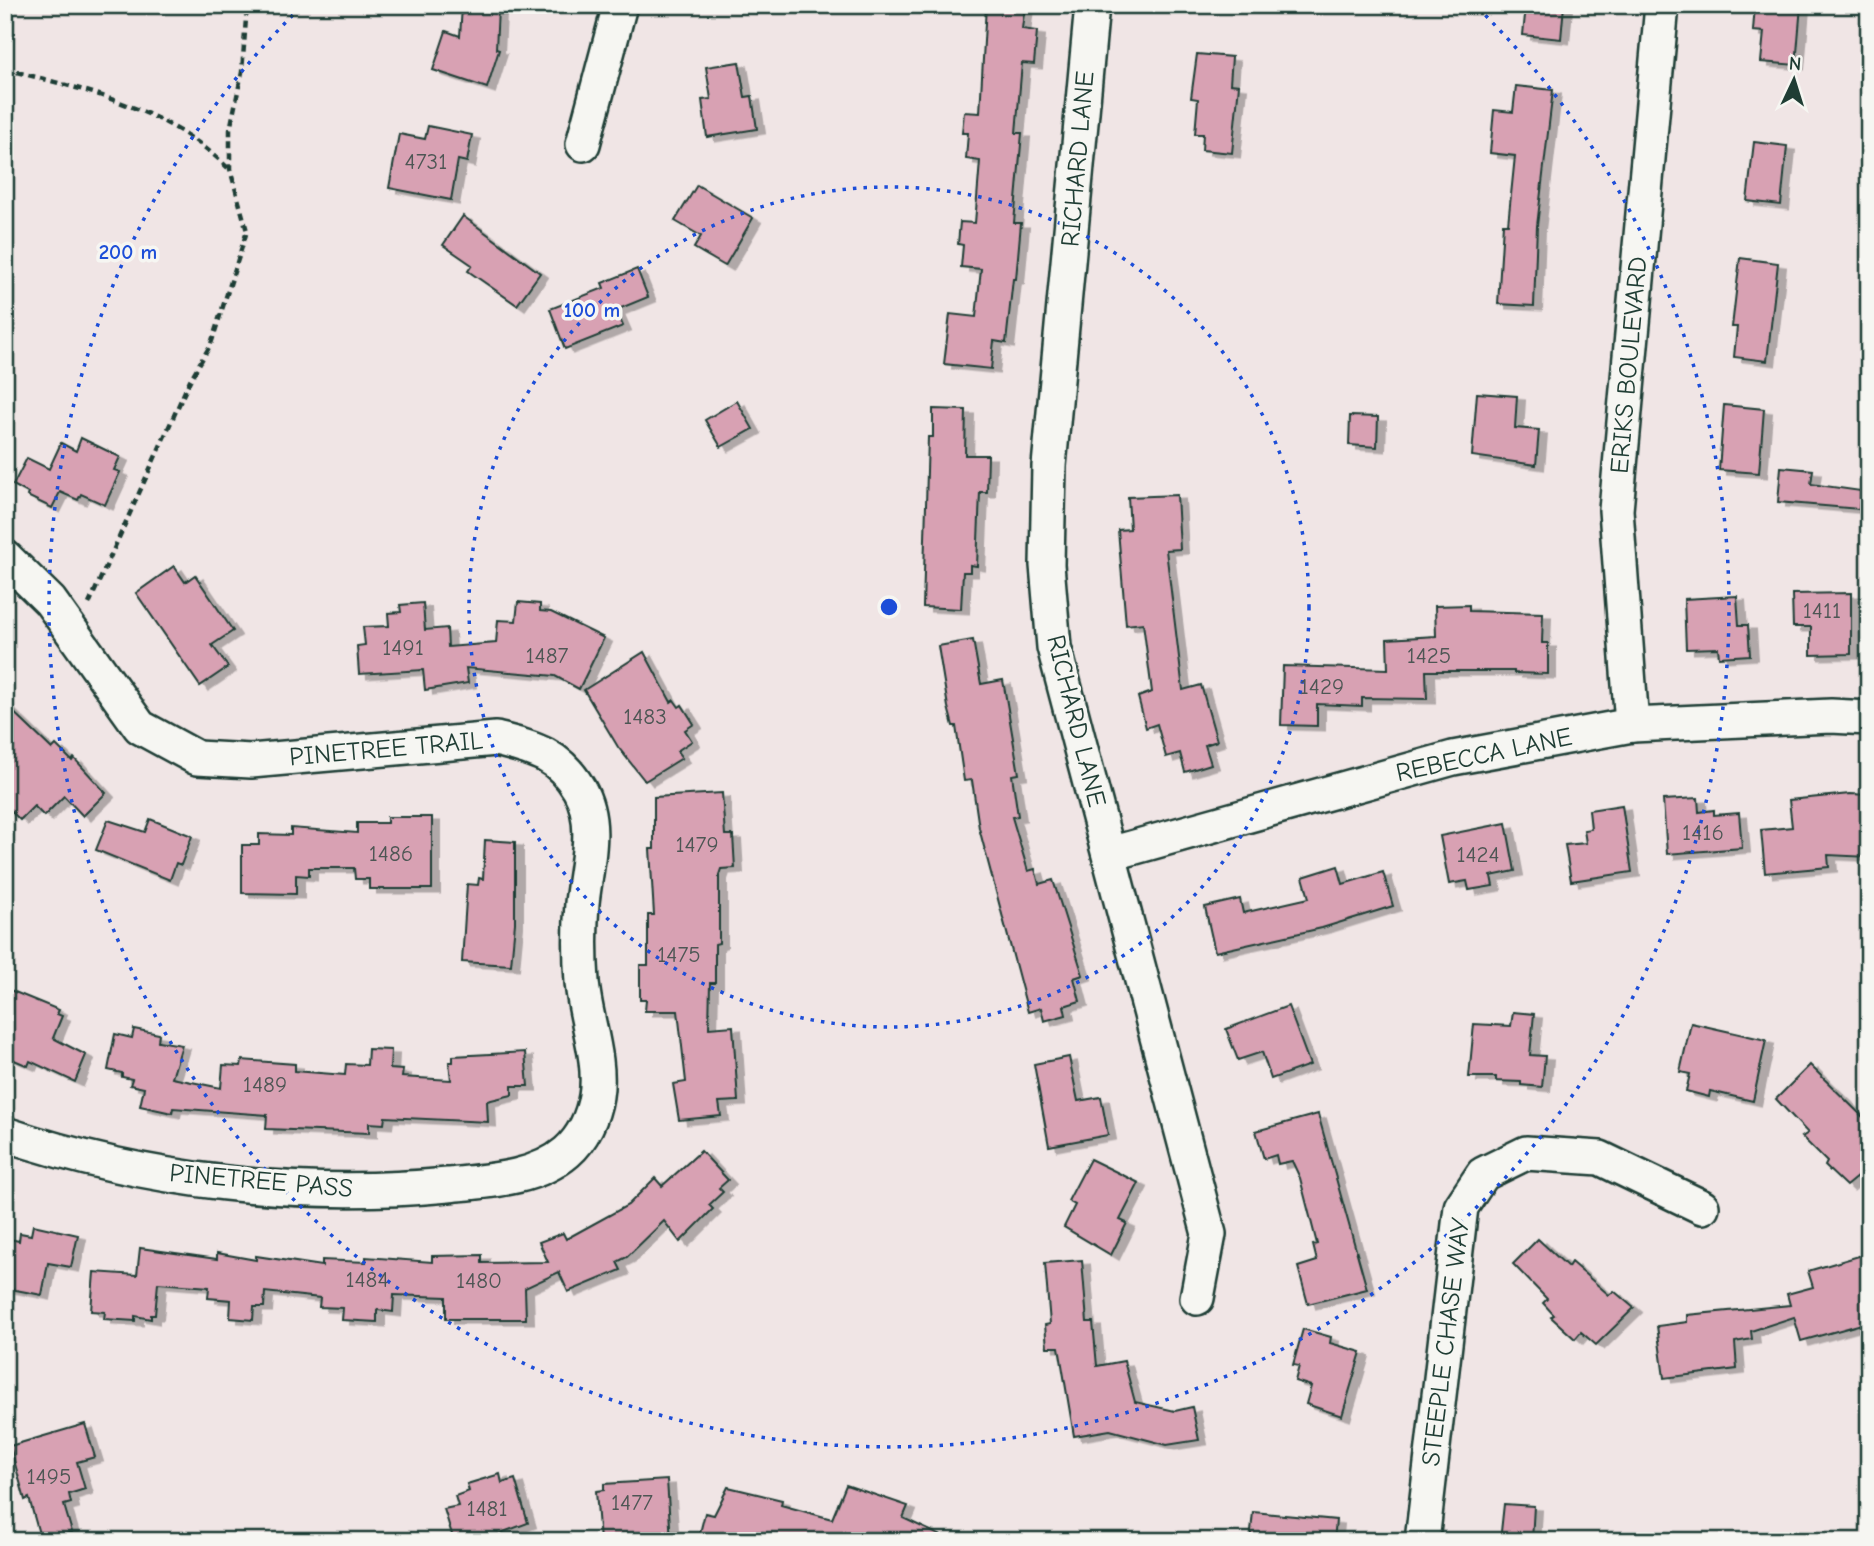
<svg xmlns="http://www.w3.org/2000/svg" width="1874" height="1546" font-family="'Comic Neue',sans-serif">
<defs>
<filter id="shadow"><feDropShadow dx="8" dy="4.5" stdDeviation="0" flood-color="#0004"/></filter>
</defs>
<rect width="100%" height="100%" fill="#f0e5e5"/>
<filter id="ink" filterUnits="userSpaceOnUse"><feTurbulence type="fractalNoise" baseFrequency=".0143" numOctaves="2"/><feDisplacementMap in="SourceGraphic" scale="14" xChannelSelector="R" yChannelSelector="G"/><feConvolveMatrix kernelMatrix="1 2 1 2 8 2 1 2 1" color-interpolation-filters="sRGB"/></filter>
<g filter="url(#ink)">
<g fill="#d8a1b3" stroke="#1f3d34" stroke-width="2" filter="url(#shadow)">
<path d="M986,5H1025L1022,29L1037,31L1034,64L1022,63L1016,133H1022L1014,223H1021L1016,279H1013L1006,343L994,341L991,369L944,364L950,314L976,317L981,269L961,267L963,245L958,244L960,222L975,223L980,161L966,159L968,133H962L964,112L980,113Z"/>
<path d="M1526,5H1564L1561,39L1523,35Z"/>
<path d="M1755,5H1801L1796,65L1761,62L1764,32L1753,31Z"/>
<path d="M462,7L498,9L496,49L499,50L487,88L433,70L446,31L460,36Z"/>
<path d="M1197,54L1232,57L1230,84L1239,85L1232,153L1202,150L1203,134H1195L1198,99L1191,98Z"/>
<path d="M739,62L745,97L752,96L757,129L707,137L702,100L711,99L706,67Z"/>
<path d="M1516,86L1553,90L1537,226L1534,306L1498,304L1503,224H1508L1515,156L1490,153L1494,110L1513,112Z"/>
<path d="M428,126L472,135L467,162L458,160L451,200L389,188L399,134L425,139Z"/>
<path d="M1754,142L1787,146L1781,205L1747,201Z"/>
<path d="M697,185L753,218L725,266L694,248L701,236L675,221Z"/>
<path d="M463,216L540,273L517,305L468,271L472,265L443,245Z"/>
<path d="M1740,258L1778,263L1767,361L1734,357L1737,327H1732Z"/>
<path d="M637,269L648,297L616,310L623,326L565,349L550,309L604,288L602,283Z"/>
<path d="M1477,393L1517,396L1515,428L1539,430L1536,465L1472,456Z"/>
<path d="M737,401L753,429L721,447L705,420Z"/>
<path d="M1724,405L1764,409L1759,473L1719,470Z"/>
<path d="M933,409L966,410L965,455H988L987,492H980L977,566L970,565V572H963L961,609L923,607L928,437H933Z"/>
<path d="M1350,416L1378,417L1377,447L1349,445Z"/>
<path d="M81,438L120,457L114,470L120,472L105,505L81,494L78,500L60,492L52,508L27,496L28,493L13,485L27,458L49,469L61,443L76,451Z"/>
<path d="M1781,467L1813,470L1811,484L1861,491L1859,509L1778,502Z"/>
<path d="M1177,495L1180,549L1166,550L1183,690L1201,685L1217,741L1205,745L1211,764L1185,772L1180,753L1166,757L1157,724L1146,728L1138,697L1152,692L1143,623L1126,625L1118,530L1130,529L1128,497Z"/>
<path d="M174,566L185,582L195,575L233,631L212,645L228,667L200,686L136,593Z"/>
<path d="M1851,593V654L1811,655V627H1793L1792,594Z"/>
<path d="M1737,596L1739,625H1748L1750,655L1719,657L1718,648L1686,649L1684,599Z"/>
<path d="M518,602L540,604V611L551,612L604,638L579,689L555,676L466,668L468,683L425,690L423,670L359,674L357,646L365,645L363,627L389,626L388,613L401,612L400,605L423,603L425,630L447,628L448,647L496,643L498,620L516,621Z"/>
<path d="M1469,605V611L1543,613L1542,643H1548V674L1514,673V671H1426L1427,699L1362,698V706L1317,704V726L1281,725L1283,666L1388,669L1387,639L1436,636L1435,606Z"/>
<path d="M973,640L981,684L1003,680L1019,774L1012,775L1018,816L1012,817L1028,871L1035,869L1039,884L1053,880L1083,975L1074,978L1080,1001L1064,1006L1066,1015L1044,1021L1041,1008L1028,1012L979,828L972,780L964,781L956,726H953L948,707L938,646Z"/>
<path d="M644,652L671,702L674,700L679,707L682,705L694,724L685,730L692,741L677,751L682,758L645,781L618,747L584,690Z"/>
<path d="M5,704L52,749L56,745L72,761L74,758L106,793L83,816L64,796L44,816L34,806L20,820L5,805Z"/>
<path d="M722,793L725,835H733L735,868L721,869L719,875V943L715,944V983H710L709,1028L733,1026L738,1101L719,1102L721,1116L679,1120L673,1084L686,1082L678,1011H645L646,1000H640V965H648V915H654L650,849H654V797Z"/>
<path d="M1850,794L1869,795V857L1828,855L1829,867L1765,873L1761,830L1792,827L1789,800Z"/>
<path d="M1698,798L1699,812L1714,810V815L1739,813L1742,848L1667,854L1663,800Z"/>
<path d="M1622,805L1632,872L1571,881L1565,845L1586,843L1584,830L1591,829L1589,810Z"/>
<path d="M387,817H432V889H369V879H355L354,868H309V876L296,875V894L242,893V845H259V834L291,835V828L357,833V823H387Z"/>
<path d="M150,819L192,836L181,865L176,863L170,880L96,850L108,820L145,832Z"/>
<path d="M1506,823L1515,871L1491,876L1493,886L1469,890L1467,881L1449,884L1440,836Z"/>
<path d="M485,840L515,842V923L511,965L462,962L467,884L478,885L479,878L483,879Z"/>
<path d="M1338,866L1343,884L1383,872L1393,906L1322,928L1215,952L1205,907L1240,899L1243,913L1309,898L1303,877Z"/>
<path d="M5,988L59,1010L57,1014L62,1016L53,1038L86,1055L75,1082L30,1061L28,1066L5,1056Z"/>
<path d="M1288,1006L1310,1065L1271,1079L1262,1052L1238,1060L1226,1029Z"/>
<path d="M1513,1012L1534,1014L1530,1055L1545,1056L1542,1087L1521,1085V1082L1496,1081V1077H1469L1474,1024L1511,1026Z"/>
<path d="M1691,1023L1766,1040L1753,1101L1710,1091L1709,1097L1686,1091L1690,1074L1680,1072Z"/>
<path d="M134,1029L159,1034L158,1041L182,1045L172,1078L221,1088L223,1065L241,1066L242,1060L295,1064V1071L345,1075L346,1064L367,1065L368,1049L391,1050L390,1069L403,1070L402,1077L451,1080L449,1062H453V1056L525,1052L528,1086H512V1095L487,1101L488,1122L385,1117L384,1124L369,1123V1133L266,1129L267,1115L173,1108L172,1113L140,1106L144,1088L130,1085L132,1079L122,1077V1073L108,1070L115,1034L132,1038Z"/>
<path d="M1069,1057L1078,1101L1101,1097L1108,1135L1049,1146L1034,1064Z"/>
<path d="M1810,1065L1869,1123V1167L1846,1186L1825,1166L1827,1162L1802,1137L1808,1133L1776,1099Z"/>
<path d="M1318,1114L1367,1289L1308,1304L1298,1267L1317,1261L1313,1245L1317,1244L1300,1178L1292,1161L1278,1164L1276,1155L1264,1159L1256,1131Z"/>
<path d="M701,1151L728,1180L719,1188L723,1192L709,1205L713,1209L680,1242L664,1221L627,1257L617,1262L621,1270L568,1292L559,1272L525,1288L526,1319H446V1297L394,1295L393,1312L377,1310V1322L342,1320L343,1308L319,1307L320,1298L265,1292L264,1307H254L253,1320L230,1318L231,1300L208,1298L209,1287L158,1283L155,1315H151V1319L135,1316V1321L104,1319L105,1312L91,1311L94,1272L137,1275L140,1248L217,1259V1253L256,1260V1256L322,1266V1260L366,1262V1257L432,1262V1256L482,1255V1263L548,1262L539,1242L563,1233L566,1239L628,1205L655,1178L662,1186Z"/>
<path d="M1090,1159L1139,1183L1120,1220L1127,1223L1111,1255L1064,1227L1075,1205L1068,1201Z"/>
<path d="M33,1225L78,1235L71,1267L48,1263L42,1295L5,1288V1238L19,1241L20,1233L31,1235Z"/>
<path d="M1538,1239L1568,1267L1571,1262L1609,1295L1614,1291L1634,1308L1596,1345L1581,1332L1575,1339L1551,1317L1554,1315L1543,1303L1547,1299L1513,1264Z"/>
<path d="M1869,1253V1322L1801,1341L1794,1317L1751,1331L1752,1339L1735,1342L1737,1369L1664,1378L1657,1326L1687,1322V1315L1790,1305L1787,1294L1813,1287L1808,1271Z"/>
<path d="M1082,1260L1087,1322H1093L1097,1366L1124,1361L1135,1402L1175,1411L1192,1407L1199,1440L1167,1445L1110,1430L1074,1436L1059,1347H1047L1045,1325L1050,1324L1045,1263Z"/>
<path d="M1303,1329L1331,1337L1330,1343L1361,1352L1342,1416L1306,1404L1311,1386L1295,1381L1299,1366L1293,1365Z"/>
<path d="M85,1424L95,1457L77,1462L85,1489L69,1494L71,1503L64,1505L72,1532L41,1541L29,1498L25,1500L10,1446Z"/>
<path d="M500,1474L502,1483L515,1479L528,1523L479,1541H454L444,1509L458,1506L455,1496L469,1491L467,1484Z"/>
<path d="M667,1480L671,1541H600L596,1491L604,1490V1484Z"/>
<path d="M846,1485L908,1506L903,1518L952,1541H698L705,1513L714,1515L728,1487L782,1500L781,1505L832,1519Z"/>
<path d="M1504,1504L1534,1506L1532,1541H1500Z"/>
<path d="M1253,1512L1336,1520L1334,1541H1250Z"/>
</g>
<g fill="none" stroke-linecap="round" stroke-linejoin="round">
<g stroke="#1f3d34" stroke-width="38">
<g id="minor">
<path d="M1092,5L1049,466L1047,565L1054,647L1209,1234L1197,1298"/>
<path d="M583,144L620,5"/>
<path d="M5,557L50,601L140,727L197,758L251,761L496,739C531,748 558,753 579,789C599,824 586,865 582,903C580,929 580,955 582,982C585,1019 602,1059 596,1096C593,1116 583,1138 567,1152C536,1179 488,1181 448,1185C299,1199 147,1182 5,1134"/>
<path d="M1632,725L1616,510L1662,5"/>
<path d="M1110,854L1453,758L1632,725L1831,716L1869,718"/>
<path d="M1422,1541L1461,1207L1483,1174L1526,1153L1600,1158L1702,1207"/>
</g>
</g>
<g stroke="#1f3d34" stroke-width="4.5" stroke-dasharray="7 5" stroke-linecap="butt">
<path d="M5,69C86,90 168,108 229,169"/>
<path d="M89,604L190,380L211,344L247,231L230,169V130L242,72L247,5"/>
</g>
<use href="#minor" stroke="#f6f6f2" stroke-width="33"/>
</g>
</g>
<g fill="none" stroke="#1d4ed8" stroke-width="3.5" stroke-dasharray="3.5 7">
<circle cx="889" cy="607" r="420"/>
<path d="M1478 8A840 840 0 1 1 300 8"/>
</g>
<g text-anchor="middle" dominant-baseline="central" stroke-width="7" stroke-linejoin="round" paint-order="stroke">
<g font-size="23" fill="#4d5654">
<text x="426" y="161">4731</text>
<text x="1822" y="610">1411</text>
<text x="403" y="647">1491</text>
<text x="547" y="655">1487</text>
<text x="1429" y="655">1425</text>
<text x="1322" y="686">1429</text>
<text x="645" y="716">1483</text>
<text x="1703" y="832">1416</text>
<text x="697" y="844">1479</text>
<text x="391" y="853">1486</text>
<text x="1478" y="854">1424</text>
<text x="679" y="954">1475</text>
<text x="265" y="1084">1489</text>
<text x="367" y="1279">1484</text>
<text x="479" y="1280">1480</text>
<text x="49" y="1476">1495</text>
<text x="632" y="1502">1477</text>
<text x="487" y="1508">1481</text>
</g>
<g font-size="26" fill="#1f3d34" stroke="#f6f6f2">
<text transform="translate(1078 159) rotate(-85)">RICHARD LANE</text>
<text transform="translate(1629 365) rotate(-85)">ERIKS BOULEVARD</text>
<text transform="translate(1076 721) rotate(76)">RICHARD LANE</text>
<text transform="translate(386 749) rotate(-5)">PINETREE TRAIL</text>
<text transform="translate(1484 755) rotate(-12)">REBECCA LANE</text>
<text transform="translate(261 1181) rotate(5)">PINETREE PASS</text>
<text transform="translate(1446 1342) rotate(-83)">STEEPLE CHASE WAY</text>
</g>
</g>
<circle cx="889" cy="607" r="10" fill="#1d4ed8" stroke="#f6f6f2" stroke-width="3.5"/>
<g font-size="21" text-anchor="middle" font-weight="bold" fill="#1d4ed8" stroke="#f6f6f2" stroke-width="7" stroke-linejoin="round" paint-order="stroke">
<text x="128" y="259">200 m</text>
<text x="592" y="317">100 m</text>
</g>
<rect width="1874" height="1546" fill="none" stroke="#f6f6f2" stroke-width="28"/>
<rect x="14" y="14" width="1846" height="1518" fill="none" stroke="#1f3d34" stroke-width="2.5" filter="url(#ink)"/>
<g transform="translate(1794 80) rotate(4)" stroke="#f6f6f2" stroke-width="5" paint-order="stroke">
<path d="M0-5L12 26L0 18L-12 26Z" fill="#1f3d34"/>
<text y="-10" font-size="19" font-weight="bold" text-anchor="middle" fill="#1f3d34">N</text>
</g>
</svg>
